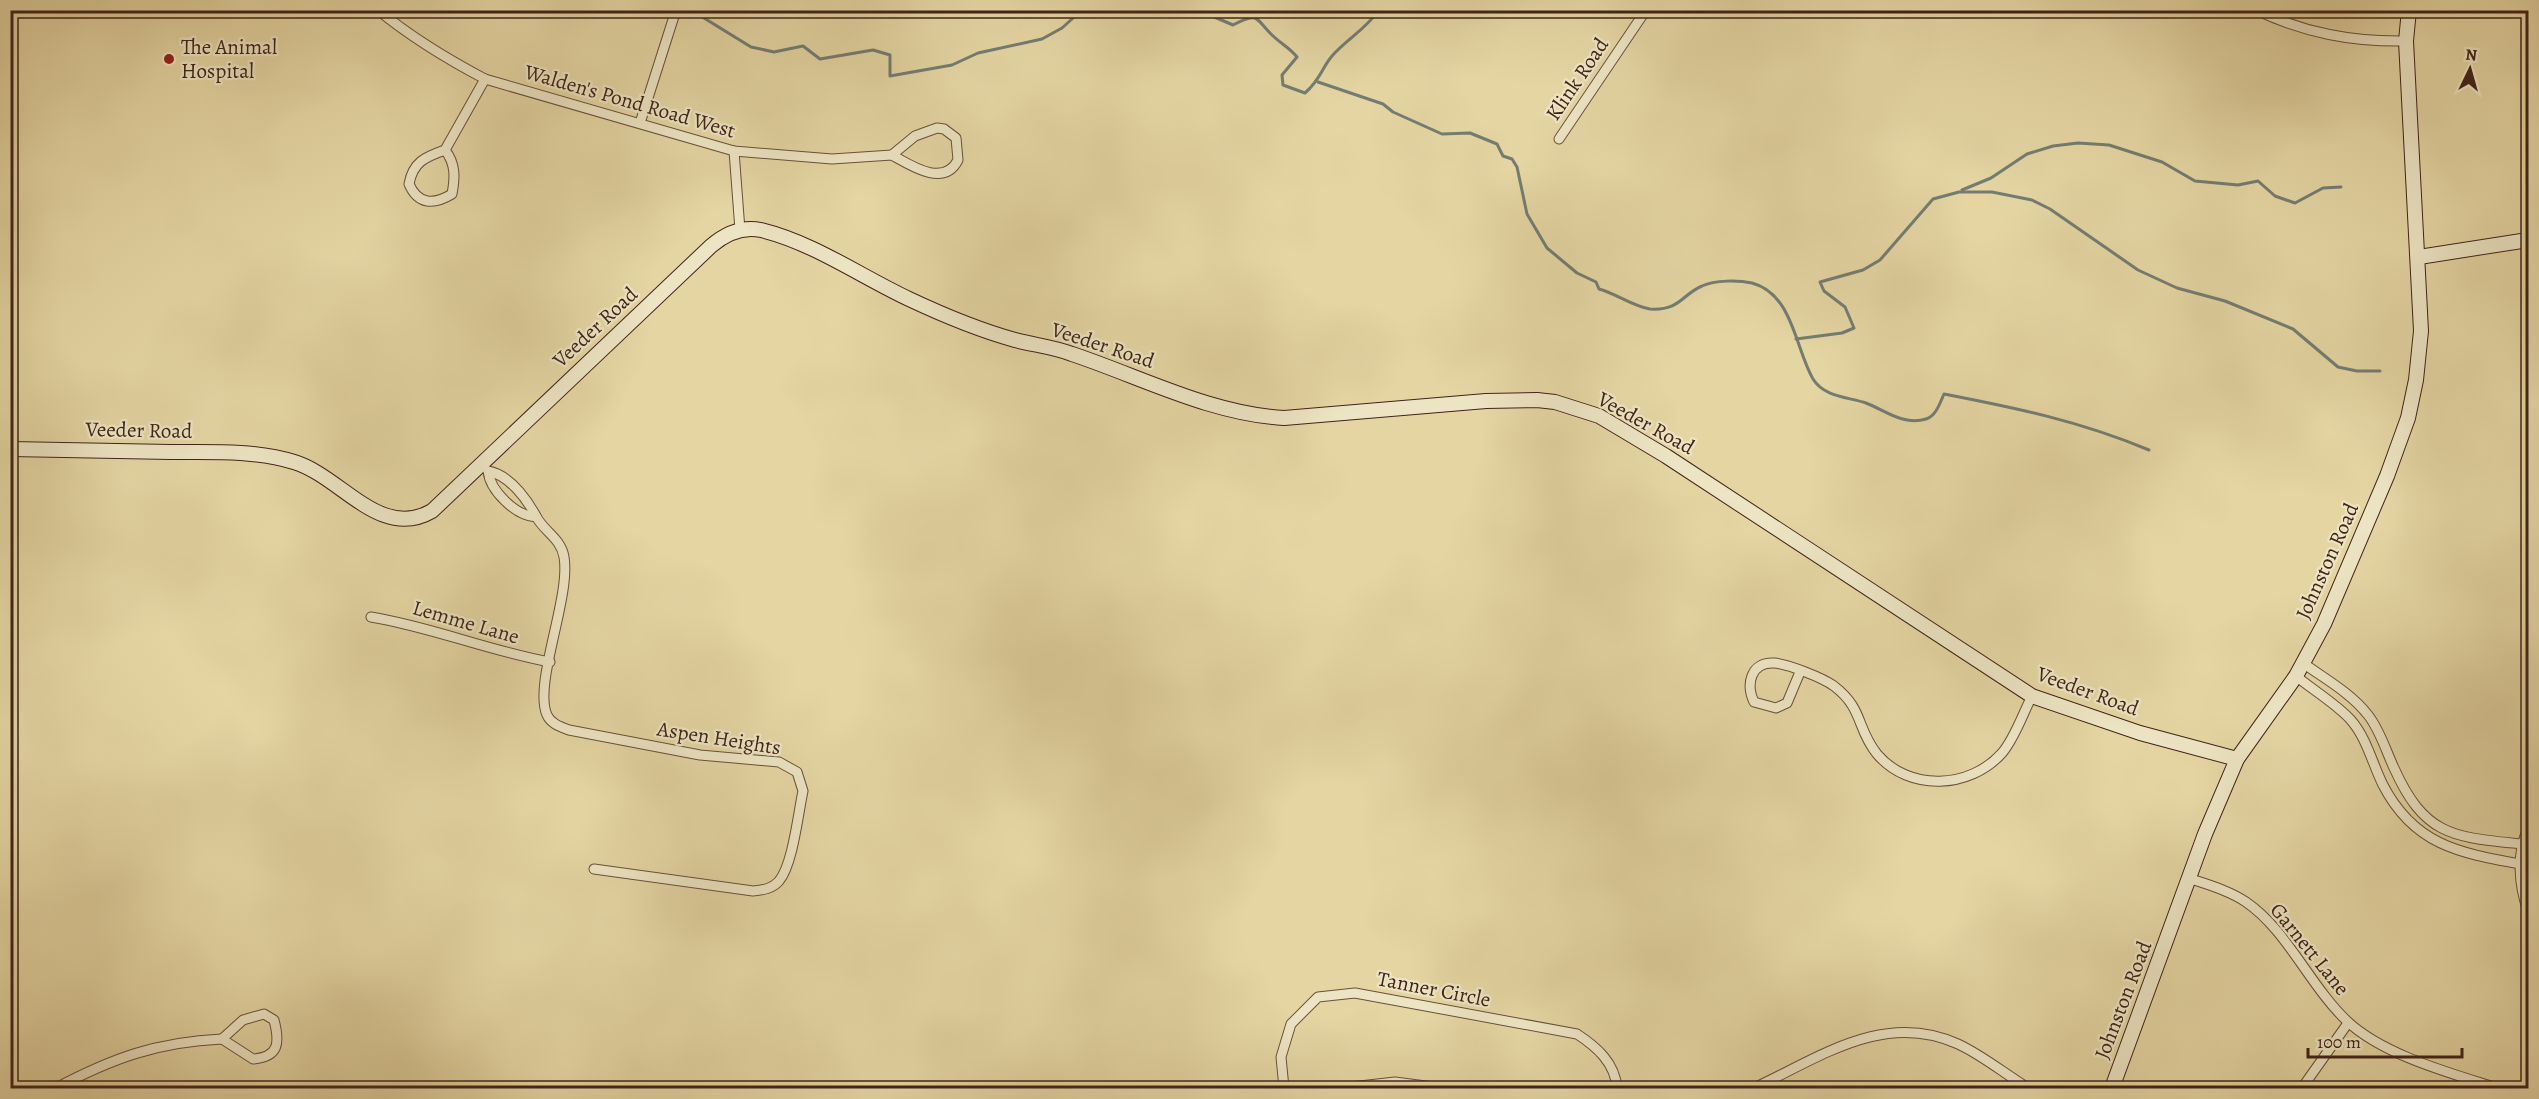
<svg xmlns="http://www.w3.org/2000/svg" width="2539" height="1099" font-family="Alegreya,serif">
<rect width="100%" height="100%" fill="#e4d5a3"/>
<filter id="stains"><feTurbulence type="fractalNoise" baseFrequency=".00333" numOctaves="4"/><feColorMatrix values="0 0 0 0 .2 0 0 0 0 .09 0 0 0 0 .02 0 0 0 .5 -.17"/></filter>
<radialGradient id="worn" r=".72"><stop offset=".6" stop-color="#630" stop-opacity="0"/><stop offset="1" stop-color="#630" stop-opacity=".3"/></radialGradient>
<g fill="none" stroke-linecap="round" stroke-linejoin="round">
<g stroke="#747c72" stroke-width="3">
<path d="M691,10L751,47L774,52L803,46L820,59L873,50L890,55V76L952,65L978,53L1042,39L1062,28L1082,10"/>
<path d="M1198,10L1233,25C1260,11 1255,19 1272,35C1280,43 1290,48 1297,57L1282,75L1283,85L1305,93C1321,79 1321,69 1332,56C1347,39 1366,29 1379,10"/>
<path d="M1318,82L1383,104L1393,112L1442,134L1470,133L1497,144L1503,156L1512,159L1517,167L1527,214L1547,248L1577,273L1596,282L1599,289C1615,293 1634,307 1650,309C1680,311 1681,295 1702,286C1715,280 1738,280 1752,283C1793,294 1795,348 1813,379C1824,397 1848,397 1866,403C1885,410 1903,426 1926,419C1936,416 1940,403 1944,394C2016,408 2080,421 2149,450"/>
<path d="M1962,190L1991,178L2027,154L2053,146L2078,143L2109,145L2162,162L2195,181L2238,185L2258,181L2275,196L2295,203L2323,188L2341,187"/>
<path d="M1796,339L1842,333L1854,328L1845,307L1824,291L1820,282L1863,270L1880,260L1933,199L1959,192H1992L2032,200L2050,209L2138,270L2177,288L2225,301L2293,329L2338,367L2357,371H2380"/>
</g>
<g stroke="#69503b" stroke-width="11">
<g id="street">
<path d="M378,10C411,37 447,59 485,79L734,151L832,159L892,155"/>
<path d="M2256,10C2305,33 2352,42 2406,41"/>
<path d="M640,123L676,10"/>
<path d="M937,128L944,129L956,138L958,160C944,188 910,165 892,155L915,136Z"/>
<path d="M1559,139L1646,10"/>
<path d="M445,150C456,164 455,178 452,194C434,205 418,205 409,184C413,162 425,157 445,150L485,79"/>
<path d="M734,151L740,230"/>
<path d="M488,471C509,475 526,498 536,516C543,531 561,538 564,557C571,597 533,684 547,715C551,724 561,727 569,730L700,755L779,762L797,772L803,791C798,814 793,864 779,881C772,889 763,890 753,891L594,869"/>
<path d="M488,471C490,491 516,516 536,517"/>
<path d="M371,617C432,627 489,651 550,662"/>
<path d="M2303,663C2325,679 2351,693 2368,715C2380,730 2386,751 2394,768C2425,837 2454,837 2522,844"/>
<path d="M1800,672L1787,703L1776,708L1754,702C1746,685 1750,662 1774,663C1788,664 1823,678 1834,686C1864,709 1856,728 1877,754C1909,792 1970,789 2002,753C2015,738 2023,713 2032,696"/>
<path d="M2296,676C2313,690 2335,703 2350,719C2367,738 2372,763 2383,785C2414,845 2459,853 2520,864"/>
<path d="M2528,829C2516,853 2519,886 2528,911"/>
<path d="M2191,879C2209,885 2230,891 2246,902C2287,930 2310,986 2347,1021C2383,1055 2450,1073 2497,1088"/>
<path d="M264,1014L274,1020C280,1043 279,1057 253,1059L222,1039L243,1020Z"/>
<path d="M56,1088C113,1058 157,1042 222,1039"/>
<path d="M1284,1088L1281,1057L1291,1024L1318,997L1355,993L1577,1034C1597,1047 1615,1063 1617,1088"/>
<path d="M1342,1088L1395,1082L1441,1088"/>
<path d="M1754,1088C1819,1058 1884,1010 1958,1044C1982,1055 2005,1074 2028,1088"/>
<path d="M2302,1088L2348,1023"/>
</g>
</g>
<g stroke="#402418" stroke-width="16">
<g id="secondary">
<path d="M2419,257L2528,240"/>
<path d="M10,449C64,450 118,451 171,452C211,452 255,450 294,462C341,476 380,541 432,511L711,246C725,234 742,226 761,230C814,243 860,276 909,299C943,315 979,330 1015,340C1034,345 1054,347 1072,354C1141,377 1211,414 1284,418L1486,401L1537,400L1555,402L1599,416L1666,456L2032,696L2140,733L2237,759"/>
<path d="M2112,1088L2205,834L2237,759L2296,676L2324,624L2387,476L2408,418L2416,380L2421,331L2406,41L2409,10"/>
</g>
</g>
<use href="#street" stroke="#ede4c3" stroke-width="9"/>
<use href="#secondary" stroke="#ede4c3" stroke-width="14"/>
</g>
<circle fill="#8f2418" stroke="#ede4c3" stroke-width="2" cx="169" cy="59" r="6"/>
<g text-anchor="middle" dominant-baseline="central" stroke-width="4.5" stroke-linejoin="round" paint-order="stroke">
<g font-size="21" fill="#402418" stroke="#ede4c3" text-anchor="start">
<text x="181" y="47">The Animal<tspan x="181" dy="24">Hospital</tspan></text>
</g>
<g font-size="21" fill="#402418" stroke="#ede4c3">
<text transform="translate(1577 79) rotate(-56)">Klink Road</text>
<text transform="translate(630 101) rotate(16)">Walden's Pond Road West</text>
<text transform="translate(595 327) rotate(-43)">Veeder Road</text>
<text transform="translate(1103 345) rotate(18)">Veeder Road</text>
<text transform="translate(1646 423) rotate(29)">Veeder Road</text>
<text transform="translate(139 430) rotate(1)">Veeder Road</text>
<text transform="translate(2327 561) rotate(-66)">Johnston Road</text>
<text transform="translate(466 622) rotate(16)">Lemme Lane</text>
<text transform="translate(2088 691) rotate(20)">Veeder Road</text>
<text transform="translate(719 738) rotate(9)">Aspen Heights</text>
<text transform="translate(2310 949) rotate(51)">Garnett Lane</text>
<text transform="translate(1434 989) rotate(11)">Tanner Circle</text>
<text transform="translate(2123 1000) rotate(-69)">Johnston Road</text>
</g>
</g>
<rect width="2539" height="1099" fill="none" stroke="#e4d5a3" stroke-width="36"/>
<rect x="12" y="12" width="2515" height="1075" fill="none" stroke="#402418" stroke-width="3"/>
<rect x="18" y="18" width="2503" height="1063" fill="none" stroke="#402418" stroke-width="1.5"/>
<g transform="translate(2470 69) rotate(5)" stroke="#ede4c3" stroke-width="4.5" paint-order="stroke">
<path d="M0-4.5L10 22L0 15L-10 22Z" fill="#402418"/>
<text y="-9" font-size="16" font-weight="bold" text-anchor="middle" fill="#402418">N</text>
</g>
<path d="M2308 1048v9h154v-9" fill="none" stroke="#402418" stroke-width="3"/>
<text x="2317" y="1048" font-size="18" fill="#402418" stroke="#ede4c3" stroke-width="4.5" paint-order="stroke">100 m</text>
<rect width="100%" height="100%" filter="url(#stains)"/>
<rect width="100%" height="100%" fill="url(#worn)"/>
</svg>
